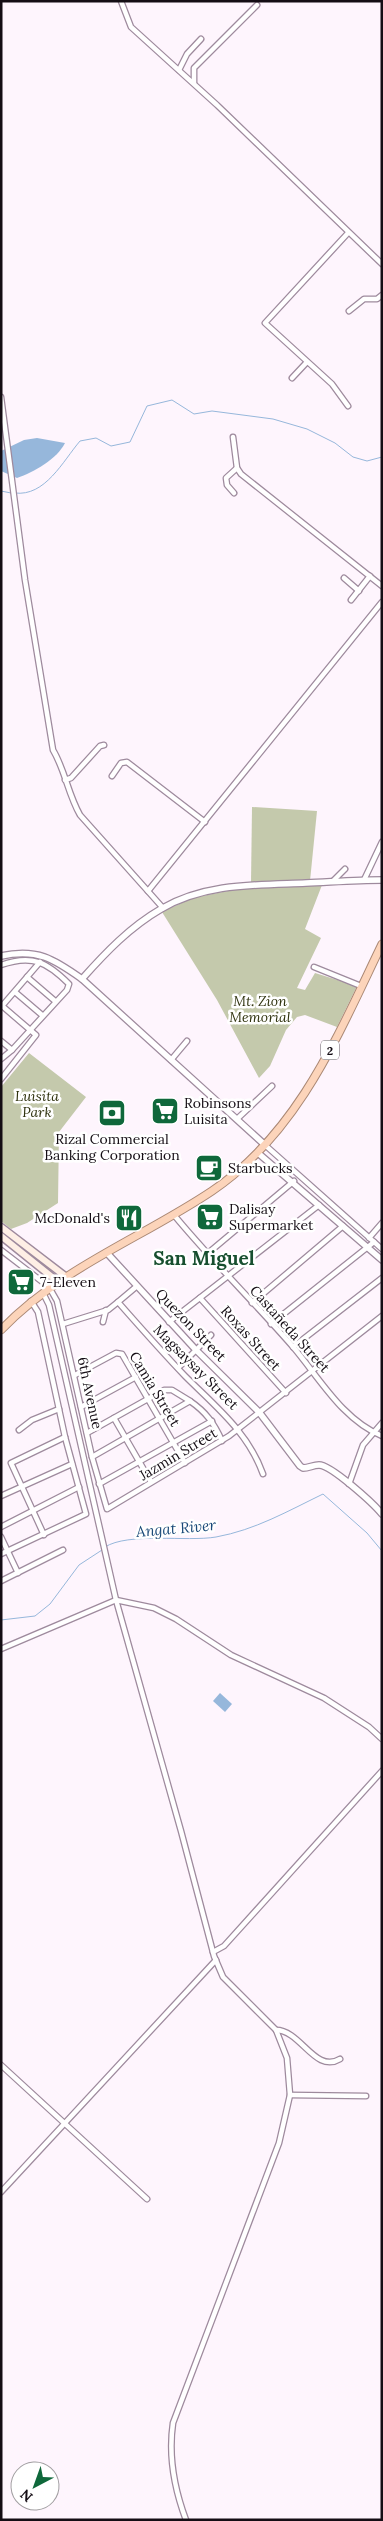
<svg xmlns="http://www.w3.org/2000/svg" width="383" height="2521" font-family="Lora,serif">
<rect width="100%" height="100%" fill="#fef5fd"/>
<g fill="#c4c9ac">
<path d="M252,807L317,811L310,881L251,883Z"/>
<path d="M322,885L305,929L321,938L297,988L305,990L315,973L357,986L337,1027L305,1015L297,1017L286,1030L270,1066L259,1078L217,1000L162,912L192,898L238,889Z"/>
<path d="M29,1053L86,1097L59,1132L58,1203L27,1223L11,1229L1,1221V1087Z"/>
</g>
<g fill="#96b7db">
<path d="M37,438L65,443C57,459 34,472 17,478L1,471V451L24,440Z"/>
<path d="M220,1693L232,1704L225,1712L213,1701Z"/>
</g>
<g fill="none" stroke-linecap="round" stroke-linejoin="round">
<g stroke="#96b7db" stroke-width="1">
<path d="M1,491L11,493"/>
<path d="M15,493C45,497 63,461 80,441L96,438L111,446L130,442L147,406L172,400L194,414L212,411L273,419L307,429L335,443L353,457L367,461L382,457"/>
<path d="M105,1547C128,1532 187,1542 216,1537C255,1530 288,1511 323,1494L367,1533L382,1551"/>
<path d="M1,1620L35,1616L50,1604L79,1565L102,1550"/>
</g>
<g stroke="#9e8a9d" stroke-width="7">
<g id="minor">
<path d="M121,1L131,27L217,105L382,264"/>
<path d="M179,70L187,54L201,39"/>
<path d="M194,83V68L257,5"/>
<path d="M348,233L265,323L332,384L348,406"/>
<path d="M349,311L364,299H377L382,295"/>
<path d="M292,378L307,362"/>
<path d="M1,397L25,580L53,750C65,770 68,794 80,815L163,908"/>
<path d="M233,437L237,468L241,474L382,586"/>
<path d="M234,493L227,485L226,478L237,468"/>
<path d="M344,578L359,591"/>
<path d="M351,600L370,576"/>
<path d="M112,776L121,763L127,762L205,822"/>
<path d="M65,780L71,778L100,746L104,745"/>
<path d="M364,880L382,842"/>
<path d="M333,881L345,869"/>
<path d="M148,891L382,602"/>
<path d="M1,965C32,954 47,962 69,984L67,990L12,1050L1,1041"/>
<path d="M314,967L361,986"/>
<path d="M27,977L55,1001"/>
<path d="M15,992L42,1015"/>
<path d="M1,1005L36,1035L1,1079"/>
<path d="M2,1006L40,962"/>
<path d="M1,1059L12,1050"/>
<path d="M171,1060L187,1041"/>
<path d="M237,1119L272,1086"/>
<path d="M265,1145L382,1249"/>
<path d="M174,1215C212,1261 255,1303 294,1348C320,1379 343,1420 382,1436"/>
<path d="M369,1238L382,1223"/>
<path d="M1,1250L49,1287L57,1301L92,1457L107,1509L229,1436L382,1316"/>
<path d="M207,1254L294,1181"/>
<path d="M137,1286L118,1302C140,1327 162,1352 185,1376C216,1407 248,1432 263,1474"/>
<path d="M43,1293L49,1305L116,1600L181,1831L214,1956L223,1977L276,2030L287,2058L290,2095L279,2143L173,2423C168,2457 174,2488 186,2520"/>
<path d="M200,1298L286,1393"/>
<path d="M252,1303L343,1226"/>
<path d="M103,1322L106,1310"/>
<path d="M169,1322L319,1205"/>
<path d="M63,1324L108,1310L118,1302"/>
<path d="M271,1324L374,1242"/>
<path d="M293,1347L382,1278"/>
<path d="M178,1368L211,1335"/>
<path d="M75,1375L116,1353L122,1354L185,1463"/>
<path d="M81,1407L136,1377"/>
<path d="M114,1418L151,1482"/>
<path d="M19,1430L32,1420L59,1409"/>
<path d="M87,1433L164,1390H172L190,1401"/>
<path d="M92,1457L190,1401C206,1412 214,1423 222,1441"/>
<path d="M99,1484L212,1421"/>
<path d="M349,1484L363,1445L382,1423"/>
<path d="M1,1496L72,1464"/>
<path d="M1,1527L79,1487"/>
<path d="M44,1535L11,1463L65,1437"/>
<path d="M1,1537L18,1573"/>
<path d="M1,1554L86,1514L65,1437L38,1312L31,1301"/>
<path d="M1,1581L63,1550"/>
<path d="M1,1649L116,1600L154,1608L176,1619L231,1655L324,1698L369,1727L382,1739"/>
<path d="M213,1952L224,1946L382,1771"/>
<path d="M276,2030C301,2030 315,2074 340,2059"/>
<path d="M1,2065L147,2199"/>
<path d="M290,2095L366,2096"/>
<path d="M1,2192L216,1960"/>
</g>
</g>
<g stroke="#9e8a9d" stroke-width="8">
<g id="tertiary">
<path d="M1,956C37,948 54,959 82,979L265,1145"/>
<path d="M82,979C106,952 130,927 161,909C205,883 257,885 306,883C331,882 356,880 382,880"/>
<path d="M258,1153L382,1260"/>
<path d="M107,1253L196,1350L259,1412L300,1466L303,1468C309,1468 313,1465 319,1465C331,1465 373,1503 382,1514"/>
</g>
</g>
<g stroke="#9e8a9d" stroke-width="9">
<g id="secondary">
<path d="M1,1227L65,1276"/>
<path d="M1,1236L57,1281"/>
</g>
</g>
<g stroke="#aa8875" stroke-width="9">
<path id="trunk" d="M1,1330C60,1268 142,1238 212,1191C299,1132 338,1035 382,944"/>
</g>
<use href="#minor" stroke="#fff" stroke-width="4.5"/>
<use href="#tertiary" stroke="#fff" stroke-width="5.5"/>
<use href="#secondary" stroke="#feefe5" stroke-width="6"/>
<use href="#trunk" stroke="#fcd4ba" stroke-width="7"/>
</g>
<defs>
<g id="supermarket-square" transform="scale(1.4375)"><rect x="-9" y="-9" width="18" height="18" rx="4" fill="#0f683b" stroke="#fff"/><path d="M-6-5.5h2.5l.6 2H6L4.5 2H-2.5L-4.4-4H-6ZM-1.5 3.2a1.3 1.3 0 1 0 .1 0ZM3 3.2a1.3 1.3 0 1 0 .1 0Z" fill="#fff"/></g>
<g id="bank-square" transform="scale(1.4375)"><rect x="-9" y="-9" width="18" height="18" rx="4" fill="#0f683b" stroke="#fff"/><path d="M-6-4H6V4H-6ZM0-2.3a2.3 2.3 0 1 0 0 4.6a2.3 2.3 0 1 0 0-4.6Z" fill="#fff"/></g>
<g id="cafe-square" transform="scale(1.4375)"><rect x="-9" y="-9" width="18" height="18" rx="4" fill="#0f683b" stroke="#fff"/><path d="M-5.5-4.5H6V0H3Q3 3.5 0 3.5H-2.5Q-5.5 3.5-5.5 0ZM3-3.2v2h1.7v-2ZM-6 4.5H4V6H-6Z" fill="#fff"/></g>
<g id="restaurant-square" transform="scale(1.4375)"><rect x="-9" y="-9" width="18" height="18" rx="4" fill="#0f683b" stroke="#fff"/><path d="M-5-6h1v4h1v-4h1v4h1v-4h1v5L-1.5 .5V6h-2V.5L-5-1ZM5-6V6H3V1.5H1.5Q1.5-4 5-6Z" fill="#fff"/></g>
</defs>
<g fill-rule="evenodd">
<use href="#supermarket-square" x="165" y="1111"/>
<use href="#bank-square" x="112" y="1113"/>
<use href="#cafe-square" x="209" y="1168"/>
<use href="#supermarket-square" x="210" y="1217"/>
<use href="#restaurant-square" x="129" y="1218"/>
<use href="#supermarket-square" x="21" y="1282"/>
</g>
<g text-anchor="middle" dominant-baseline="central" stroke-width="5" stroke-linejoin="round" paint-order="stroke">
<rect fill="#fff" stroke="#5a565a" stroke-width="1" x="321" y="1040.5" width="18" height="19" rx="4"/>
<g font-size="12" font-weight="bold" fill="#140d14">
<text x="330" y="1050">2</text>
</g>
<g font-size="14" font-style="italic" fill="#2f320e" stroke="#fff">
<text x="260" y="1001">Mt. Zion<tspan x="260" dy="16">Memorial</tspan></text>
<text x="37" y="1096">Luisita<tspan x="37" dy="16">Park</tspan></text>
</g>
<g font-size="14" fill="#140d14" stroke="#fff" text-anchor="start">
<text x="184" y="1103">Robinsons<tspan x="184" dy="16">Luisita</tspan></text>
<text x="112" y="1139" text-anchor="middle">Rizal Commercial<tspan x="112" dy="16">Banking Corporation</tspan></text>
<text x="228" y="1168">Starbucks</text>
<text x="229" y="1209">Dalisay<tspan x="229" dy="16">Supermarket</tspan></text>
<text x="110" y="1218" text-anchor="end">McDonald's</text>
<text x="40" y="1282">7-Eleven</text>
</g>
<g font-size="14" fill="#140d14" stroke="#fff">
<text transform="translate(191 1325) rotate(46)">Quezon Street</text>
<text transform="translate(290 1329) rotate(48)">Castañeda Street</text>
<text transform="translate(251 1338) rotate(48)">Roxas Street</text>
<text transform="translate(196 1367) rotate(45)">Magsaysay Street</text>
<text transform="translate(155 1389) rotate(59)">Camia Street</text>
<text transform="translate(90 1393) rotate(78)">6th Avenue</text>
<text transform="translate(178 1454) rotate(-31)">Jazmin Street</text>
</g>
<g font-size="15" font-style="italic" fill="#1a4a78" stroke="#fff">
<text transform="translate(176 1528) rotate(-5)">Angat River</text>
</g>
<g font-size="19" font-weight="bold" fill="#174f2f" stroke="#fff">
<text x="204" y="1258">San Miguel</text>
</g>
</g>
<rect width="383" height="2521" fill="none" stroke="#140d14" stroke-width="5"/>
<g transform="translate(35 2486) rotate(221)"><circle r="24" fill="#ffffff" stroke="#a19ea1"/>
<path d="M0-4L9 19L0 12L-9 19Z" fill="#0f683b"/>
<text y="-8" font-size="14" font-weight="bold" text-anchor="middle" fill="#140d14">N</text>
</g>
</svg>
